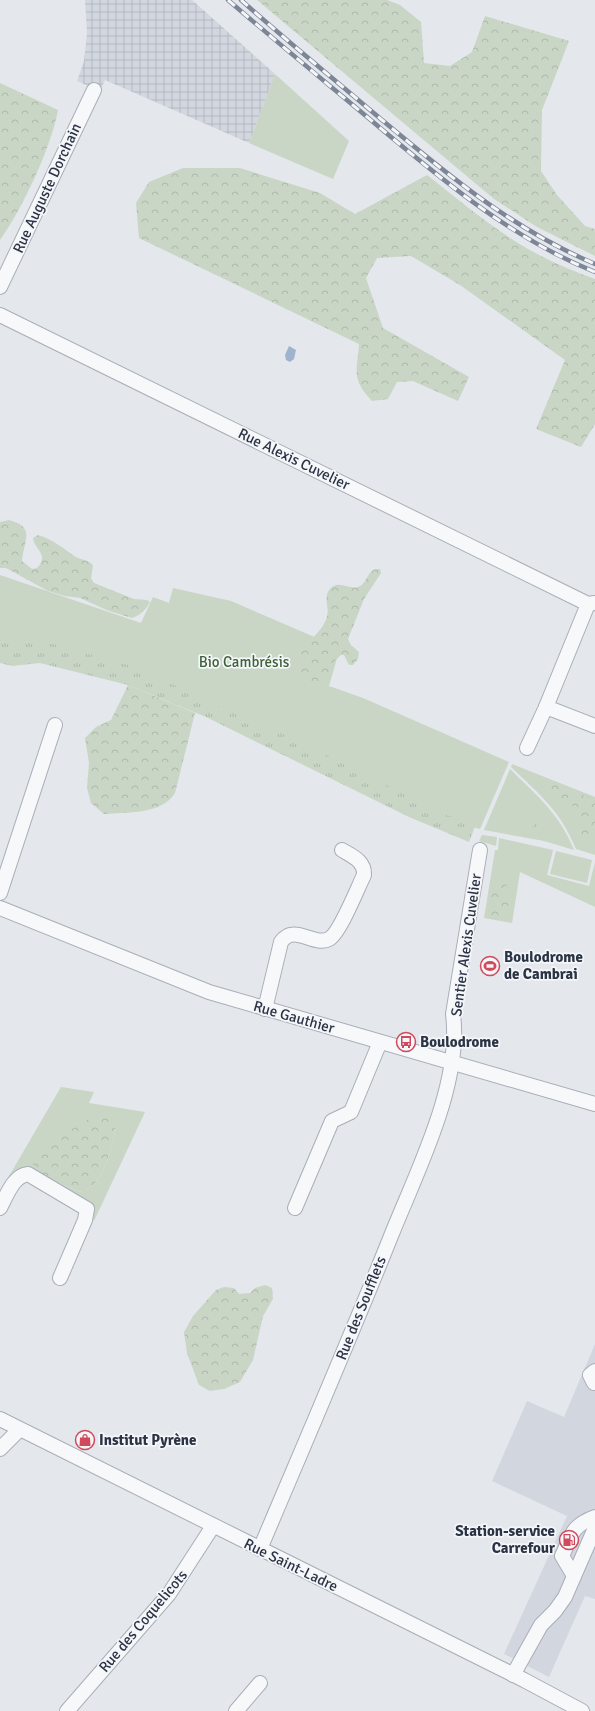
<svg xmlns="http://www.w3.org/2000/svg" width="595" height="1711" font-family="Signika,sans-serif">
<defs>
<pattern id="industrial-grid" width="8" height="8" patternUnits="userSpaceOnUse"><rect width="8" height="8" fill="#d2d6de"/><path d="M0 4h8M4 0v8" fill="none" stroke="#b4b8c0"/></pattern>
<pattern id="forest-crowns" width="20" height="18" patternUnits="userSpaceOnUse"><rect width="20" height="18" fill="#c9d6c5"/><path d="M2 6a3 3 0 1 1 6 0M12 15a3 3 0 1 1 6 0" fill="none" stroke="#adb8ab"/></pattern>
<pattern id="park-tufts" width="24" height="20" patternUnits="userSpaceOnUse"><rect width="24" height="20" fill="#c9d6c5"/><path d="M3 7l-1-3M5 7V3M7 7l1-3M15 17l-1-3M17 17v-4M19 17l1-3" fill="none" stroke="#adb8ab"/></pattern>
</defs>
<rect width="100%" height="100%" fill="#e4e7ec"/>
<path fill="#d2d6de" d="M595,1344V1599L585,1596L549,1677L504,1654L567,1516L492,1481L527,1401L564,1417Z"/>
<path fill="url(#industrial-grid)" d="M85,0H192L275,74L249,143L105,80L100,91L77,81L84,61L87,33Z"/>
<g fill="#c9d6c5">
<path d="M275,74L349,141L333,179L249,143Z"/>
<path d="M0,575L141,623L153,597L169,603L173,588L231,601L340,648L329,686L363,698L509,762L480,829L469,826L206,706L0,646Z"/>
<path d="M512,764L595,797V855L576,849C560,810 540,795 511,767Z"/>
<path d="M510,769C536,795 560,814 574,850L544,841L484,830Z"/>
<path d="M482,835L497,837L496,846L479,841Z"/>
<path d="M499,838L553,850L547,875L589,886L595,862V907L520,872L512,923L484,918L495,850H498Z"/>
<path d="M556,851L592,860L587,883L550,874Z"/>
<path d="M61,1087L94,1092L89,1103L145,1112L94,1221L90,1209L53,1181L80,1192C103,1189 113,1146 116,1125L32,1172L8,1178Z"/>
</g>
<g fill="url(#forest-crowns)">
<path d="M257,0H387L400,5L421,22L424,63L450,66L472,52L485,16L569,41L542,110L541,171L557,195L585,226L595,229V256L537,227L494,199Z"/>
<path d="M0,83L58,110C51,148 22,209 0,240Z"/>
<path d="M183,168H240L320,193L355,214L427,175C460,201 492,228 528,249C549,261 572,271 595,279V424L581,447L536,429L565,360L460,285L411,256L377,258L366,278L383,328L469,377L458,401L413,381L397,382L388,399L372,401C351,379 357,372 359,344L139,238L136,203L149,182Z"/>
<path d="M9,520C36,527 24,540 22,561L32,569L37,568C50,555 34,549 33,538L38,535C52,539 64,549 76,557C82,560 88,560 93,565L91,578L94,583L134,599L147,600L150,602C147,609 139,616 132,618L109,611L80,598L65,596L48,591L6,568H0V522Z"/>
<path d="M376,569H380L381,573L364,599L348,639L351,645L359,652L358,659L353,665H349L344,655H341L333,662L326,683L319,686L307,684C302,677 297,670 299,661C301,644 322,634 327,617C330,607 322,596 331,588C339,580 349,590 358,587C367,584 367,571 376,569Z"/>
<path d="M128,685L195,713L175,793C161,815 127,812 104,814L91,803L87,788L89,763L85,738L96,727L111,720Z"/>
<path d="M548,784H555L595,800V837L589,834L582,836L578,834L579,819C576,814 575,809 572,805L562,804L548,789Z"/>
<path d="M496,878C510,881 513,901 508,912L499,918L491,917L489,913L492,881Z"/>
<path d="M101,1111C110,1112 114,1117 116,1125C113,1146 103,1189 80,1192L32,1172C33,1169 33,1165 34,1163C42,1146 85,1121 101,1111Z"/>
<path d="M265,1285L272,1288L273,1299L263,1316L253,1360L240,1382L224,1389L210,1391L199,1385L187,1353L184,1332L193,1316L216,1290L224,1287L234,1288L239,1294L250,1293L255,1288Z"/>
</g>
<g fill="url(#park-tufts)">
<path d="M8,639L49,643L125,664L158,677L224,709L290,737L446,815L476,824L469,842L409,817L206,717L128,685L40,663L12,666L0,663V640Z"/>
<path d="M540,803L542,805C542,815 541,823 536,832L524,835V833C543,823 532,816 540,803Z"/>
</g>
<path fill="#9fb4cc" d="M289,346L296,350L294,359L290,362L286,360L285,355Z"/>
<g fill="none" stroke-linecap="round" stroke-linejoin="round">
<g stroke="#a9aeb7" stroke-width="16">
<g id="minor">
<path d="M0,287L94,90"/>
<path d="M0,315L588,604L595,603"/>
<path d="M588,604L546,707L595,726"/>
<path d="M527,748L546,707"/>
<path d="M0,893L55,725"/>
<path d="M0,908L209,992L595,1104"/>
<path d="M265,1009L281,942C294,923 314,947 329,939C340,933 358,887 364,875C365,861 352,856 342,850"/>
<path d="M0,1208C7,1195 13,1176 28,1174L87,1209L85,1220L60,1278"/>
<path d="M295,1208L332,1121L351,1112L380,1042"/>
<path d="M594,1383L590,1375L595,1371"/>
<path d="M0,1419L524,1680L582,1711"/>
<path d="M0,1449L19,1430"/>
<path d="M260,1549C304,1445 349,1341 391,1236C417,1171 462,1084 453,1014L480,850"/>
<path d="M574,1576L562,1556C572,1535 571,1526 595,1517"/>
<path d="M513,1675L541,1625L555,1611L565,1597L595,1528"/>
<path d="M67,1711L169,1594L213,1526"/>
<path d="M236,1711L260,1683"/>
</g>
</g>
<use href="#minor" stroke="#f7f8fa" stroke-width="14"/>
<g stroke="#7d8696" stroke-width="4.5">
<g id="rail">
<path d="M228,0C278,43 329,85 379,127C446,183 513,239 595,272"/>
<path d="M241,0C287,41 335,80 382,120C448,175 514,230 595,264"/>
</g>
</g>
<use href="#rail" stroke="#f4f6f9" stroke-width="3" stroke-dasharray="9" stroke-linecap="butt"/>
</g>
<defs>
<g id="stadium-ring" transform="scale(1)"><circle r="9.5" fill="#f4f6f9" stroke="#d1495b" stroke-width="1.5"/><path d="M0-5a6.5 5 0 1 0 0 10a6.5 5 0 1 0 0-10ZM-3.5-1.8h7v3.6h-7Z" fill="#d1495b"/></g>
<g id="bus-ring" transform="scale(1)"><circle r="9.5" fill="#f4f6f9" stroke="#d1495b" stroke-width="1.5"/><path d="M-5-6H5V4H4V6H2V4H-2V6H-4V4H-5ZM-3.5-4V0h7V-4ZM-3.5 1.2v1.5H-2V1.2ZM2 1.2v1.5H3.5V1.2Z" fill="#d1495b"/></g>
<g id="shop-ring" transform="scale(1)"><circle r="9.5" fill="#f4f6f9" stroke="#d1495b" stroke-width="1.5"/><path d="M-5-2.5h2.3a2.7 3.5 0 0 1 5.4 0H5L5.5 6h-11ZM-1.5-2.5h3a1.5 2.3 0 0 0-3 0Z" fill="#d1495b"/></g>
<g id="fuel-ring" transform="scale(1)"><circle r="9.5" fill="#f4f6f9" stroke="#d1495b" stroke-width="1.5"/><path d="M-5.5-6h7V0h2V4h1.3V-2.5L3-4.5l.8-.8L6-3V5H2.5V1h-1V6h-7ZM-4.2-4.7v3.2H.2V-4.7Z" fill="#d1495b"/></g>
</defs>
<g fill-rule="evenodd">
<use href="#stadium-ring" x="490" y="966"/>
<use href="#bus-ring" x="406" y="1042"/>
<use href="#shop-ring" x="85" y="1440"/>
<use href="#fuel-ring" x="569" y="1540"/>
</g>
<g text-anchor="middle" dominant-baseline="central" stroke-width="3.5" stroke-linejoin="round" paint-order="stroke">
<g font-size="15" fill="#2b3445" stroke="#f4f6f9">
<text transform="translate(47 188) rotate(-65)">Rue Auguste Dorchain</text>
<text transform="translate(294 459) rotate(26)">Rue Alexis Cuvelier</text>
<text transform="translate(466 945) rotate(-82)">Sentier Alexis Cuvelier</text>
<text transform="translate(294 1017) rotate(16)">Rue Gauthier</text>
<text transform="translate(361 1308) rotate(-68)">Rue des Soufflets</text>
<text transform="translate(291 1565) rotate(26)">Rue Saint-Ladre</text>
<text transform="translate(143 1621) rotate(-50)">Rue des Coquelicots</text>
</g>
<g font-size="15" fill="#3f6138" stroke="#f4f6f9">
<text x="244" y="662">Bio Cambrésis</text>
</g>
<g font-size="15" font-weight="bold" fill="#2b3445" stroke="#f4f6f9" text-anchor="start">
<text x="504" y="957">Boulodrome<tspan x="504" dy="17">de Cambrai</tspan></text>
<text x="420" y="1042">Boulodrome</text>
<text x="99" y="1440">Institut Pyrène</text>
<text x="555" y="1531" text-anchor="end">Station-service<tspan x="555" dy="17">Carrefour</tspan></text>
</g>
</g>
</svg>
